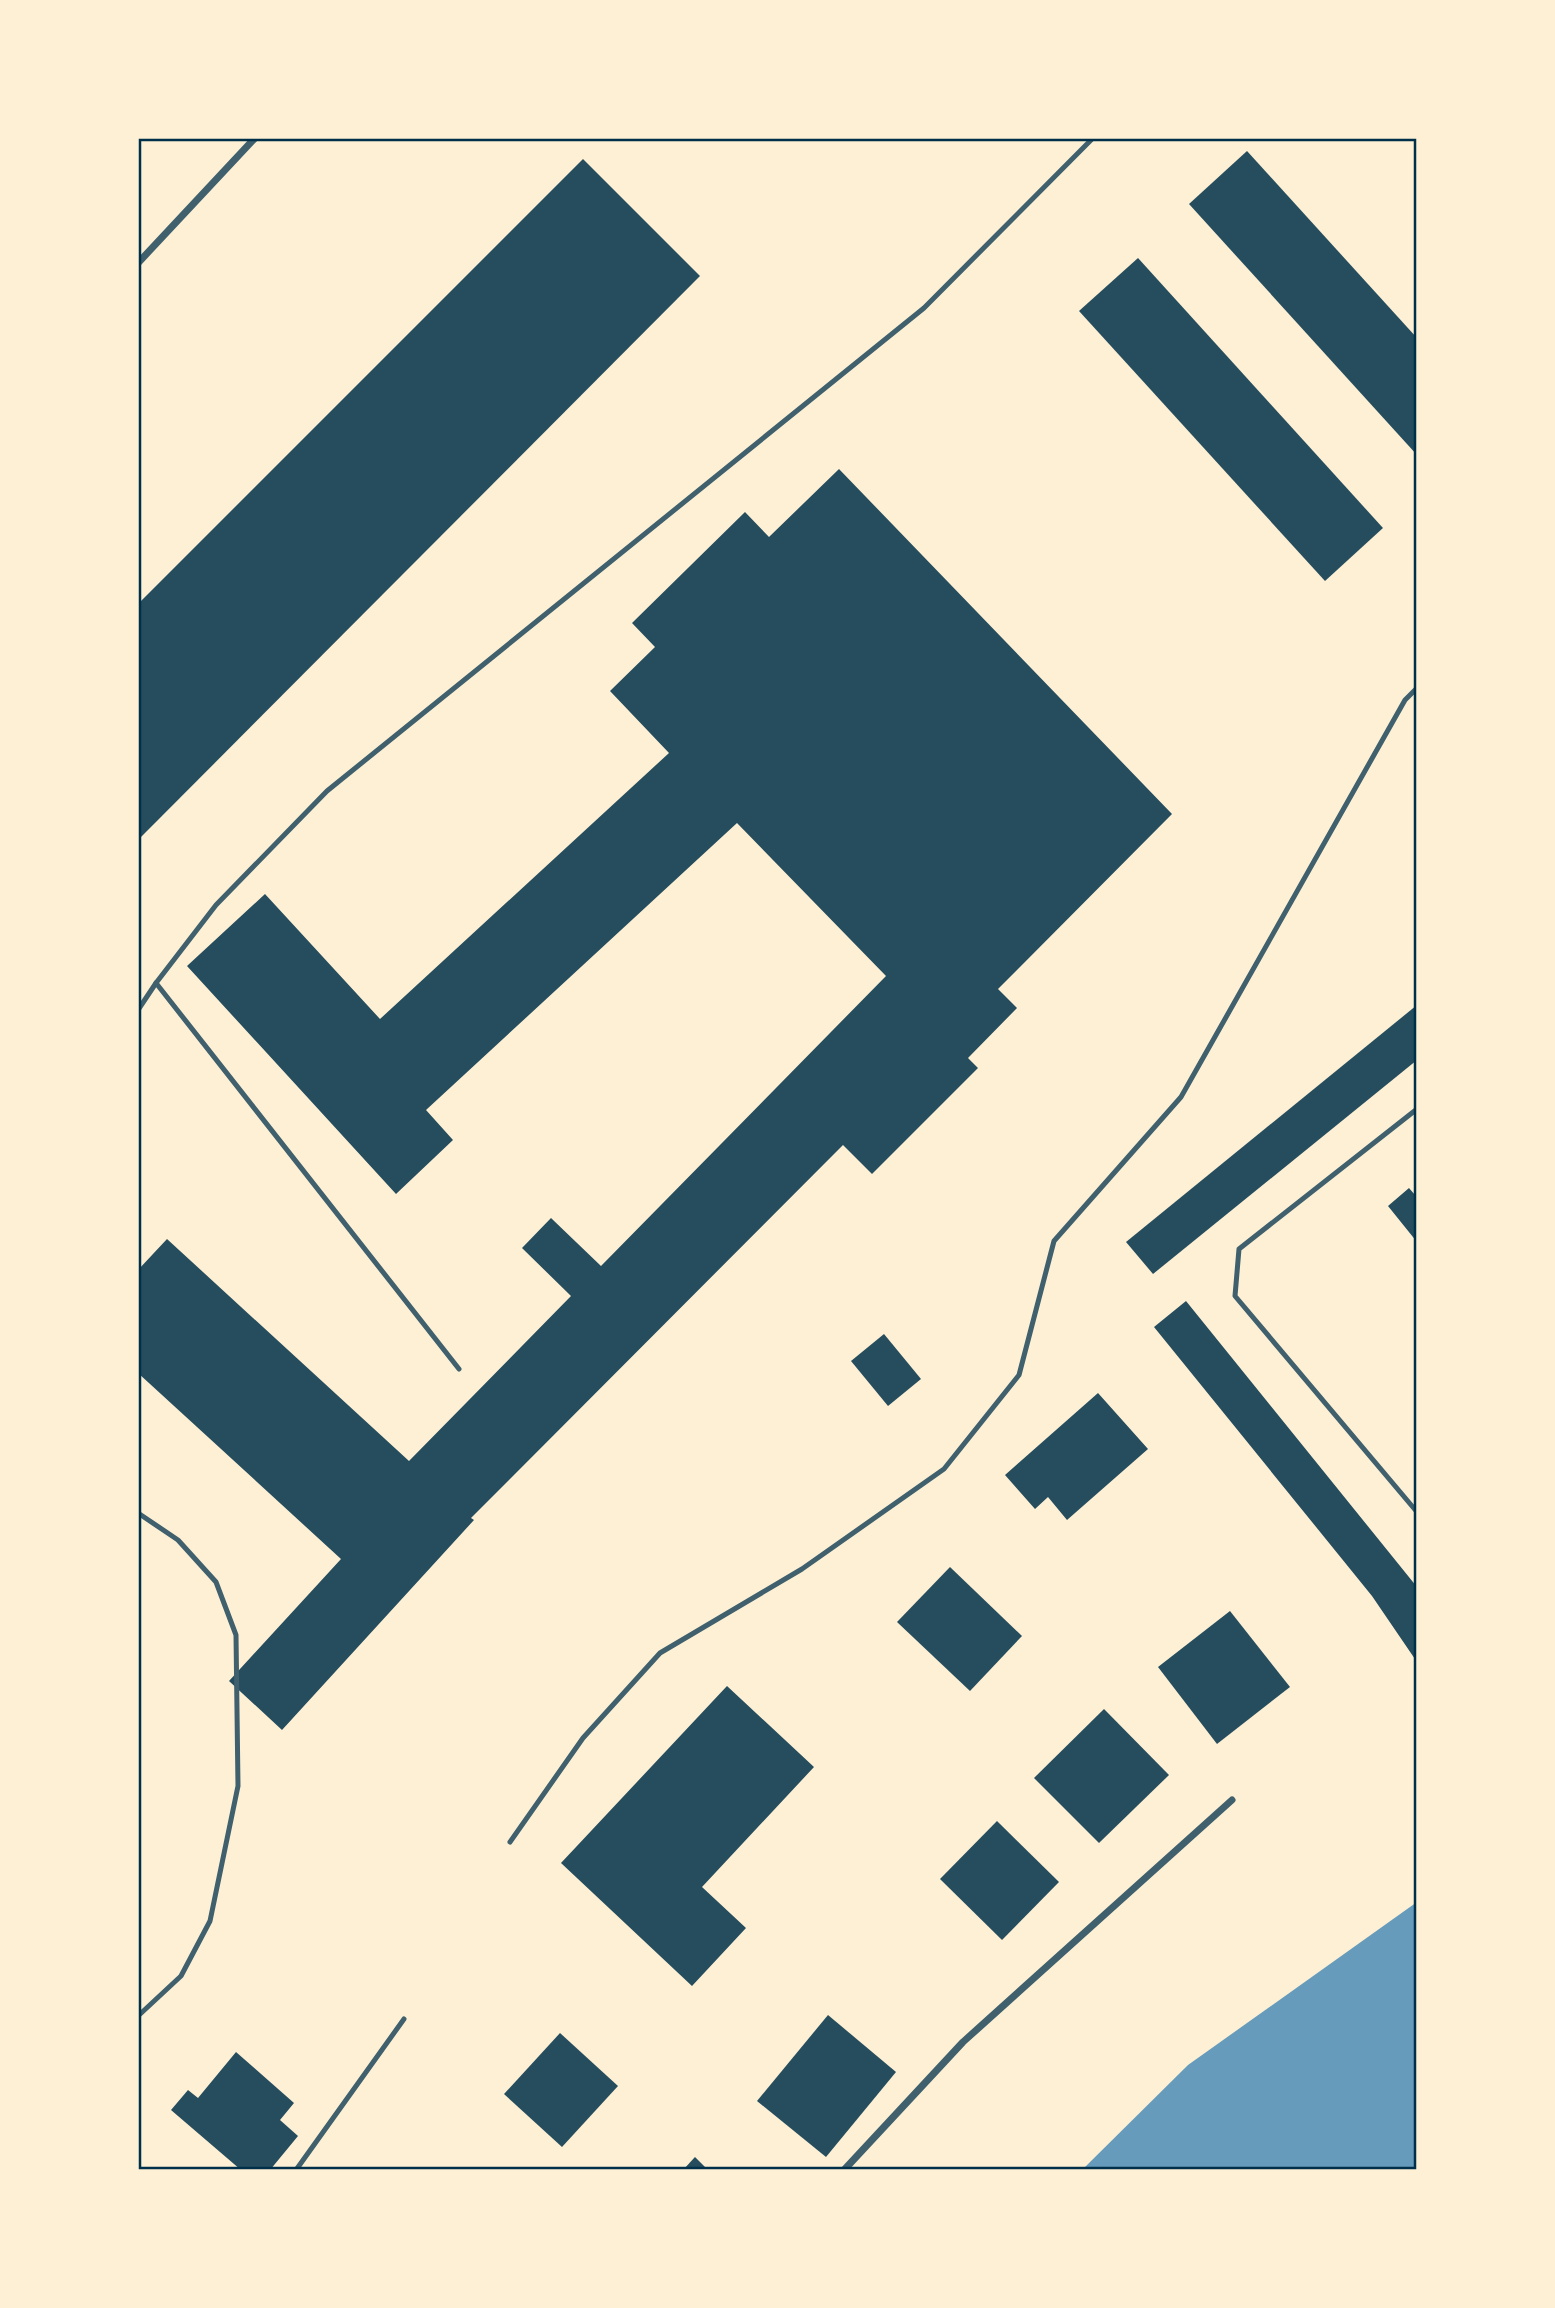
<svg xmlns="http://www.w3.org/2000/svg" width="1555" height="2308" font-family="'IBM Plex Sans',sans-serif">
<rect width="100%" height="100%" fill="#fdf0d5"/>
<path fill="#669bbc" d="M1417,1902V2170H1082L1188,2065Z"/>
<g fill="#264d5e">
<path d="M1247,151L1417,338V455L1189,204Z"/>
<path d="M583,159L700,276L138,840V604Z"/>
<path d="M1138,258L1383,528L1325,581L1079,311Z"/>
<path d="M839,469L1172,814L998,989L1017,1008L968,1058L978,1068L872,1174L843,1145L471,1518L474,1520L282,1730L229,1681L341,1559L138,1373V1270L167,1239L409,1461L571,1296L522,1248L551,1218L601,1266L886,976L737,823L426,1110L453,1140L396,1194L187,966L265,894L380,1019L669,753L610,691L655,647L632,623L745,512L769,537Z"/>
<path d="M1417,1005V1060L1153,1274L1126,1242Z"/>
<path d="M1409,1188L1415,1195L1417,1193V1242L1388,1206Z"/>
<path d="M1186,1301L1417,1587V1662L1372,1596L1154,1327Z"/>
<path d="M884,1334L921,1379L888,1406L851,1361Z"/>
<path d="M1098,1393L1148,1449L1067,1520L1048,1497L1035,1509L1005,1475Z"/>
<path d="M950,1567L1022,1636L970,1691L897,1622Z"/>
<path d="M1230,1611L1290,1687L1217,1744L1158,1667Z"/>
<path d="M727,1686L814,1767L702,1887L746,1928L692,1986L561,1863Z"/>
<path d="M1104,1709L1169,1775L1099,1843L1034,1778Z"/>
<path d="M997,1821L1059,1882L1002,1940L940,1879Z"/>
<path d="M828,2015L896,2072L826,2157L757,2101Z"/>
<path d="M560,2033L618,2086L562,2147L504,2094Z"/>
<path d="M236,2052L294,2103L280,2120L298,2136L270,2170H241L171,2110L188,2090L198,2098Z"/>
<path d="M695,2157L708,2170H683Z"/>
</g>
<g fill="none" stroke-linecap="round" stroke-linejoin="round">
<g stroke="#3f606c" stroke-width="5">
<path d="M138,1010L156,983"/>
<path d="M1417,1109L1239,1249L1235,1296L1417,1512"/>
<path d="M459,1369L156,983L216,905L327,791L924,308L1093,138"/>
<path d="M138,1513L178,1540L216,1582L236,1635L238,1786L210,1921L181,1976L138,2016"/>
<path d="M510,1842L583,1738L660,1653L802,1569L944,1469L1019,1375L1054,1241L1181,1097L1405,700L1417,688"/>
<path d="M296,2170L404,2019"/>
</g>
<g stroke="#3f606c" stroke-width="7">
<path d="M138,263L255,138"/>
<path d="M844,2170L963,2042L1232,1800"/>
</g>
</g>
<rect width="1555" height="2308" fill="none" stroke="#fdf0d5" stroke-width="280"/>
<rect x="140" y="140" width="1275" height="2028" fill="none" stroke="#003049" stroke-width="2.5"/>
</svg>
